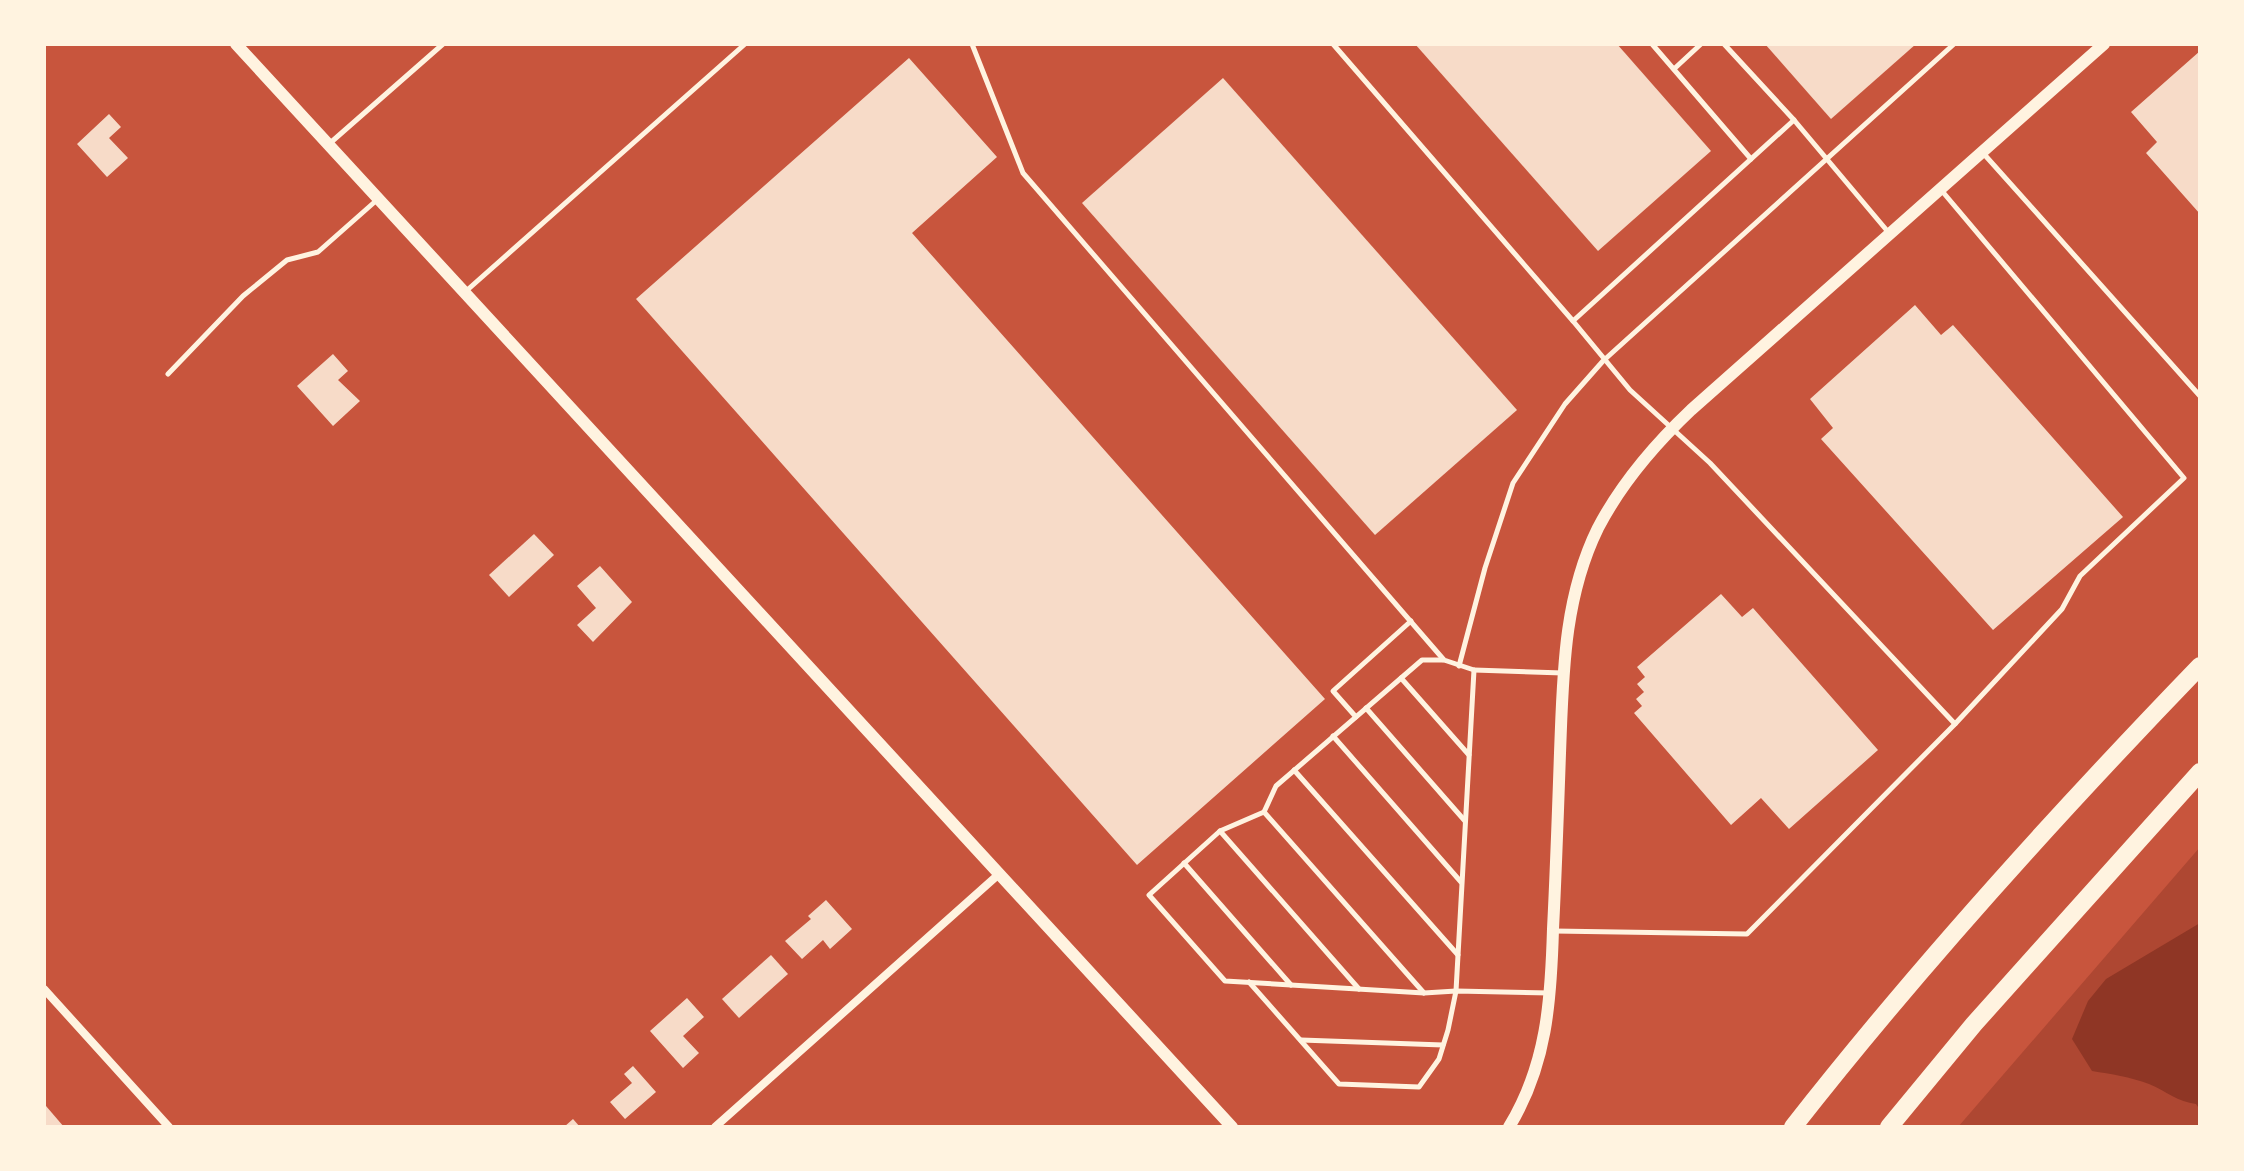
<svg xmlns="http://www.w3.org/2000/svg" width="2244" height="1171" font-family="Lato,sans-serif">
<rect width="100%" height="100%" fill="#c8553d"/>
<path fill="#ae4732" d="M2200,847V1127H1958Z"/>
<path fill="#8f3625" d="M2200,923V1110L2196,1104C2178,1102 2166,1091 2149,1084C2130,1077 2111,1074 2092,1071L2072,1039L2088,1001L2106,979Z"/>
<g fill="#f7dbc8">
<path d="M1415,44H1617L1711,151L1598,251Z"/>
<path d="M1765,44H1916L1831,119Z"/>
<path d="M2200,51V214L2146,153L2157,142L2131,112Z"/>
<path d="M909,58L997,157L912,233L1325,699L1137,865L636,299Z"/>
<path d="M1223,78L1517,410L1375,535L1082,203Z"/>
<path d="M109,114L121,127L109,138L128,158L107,177L77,144Z"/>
<path d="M1915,305L1941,335L1953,325L2123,517L1993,630L1821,439L1833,428L1810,399Z"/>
<path d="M333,354L348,371L338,380L360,401L333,426L297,386Z"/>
<path d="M534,534L554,555L509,597L489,575Z"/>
<path d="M600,566L632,602L593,642L577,625L596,608L577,586Z"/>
<path d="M1721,594L1742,617L1753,608L1878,750L1789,829L1761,798L1731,825L1634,713L1642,706L1636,699L1644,692L1637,684L1645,677L1637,667Z"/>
<path d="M826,900L852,929L830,949L823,940L802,959L785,941L811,919L808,916Z"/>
<path d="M771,955L788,974L739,1018L722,999Z"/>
<path d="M687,998L704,1017L683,1036L699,1053L683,1068L650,1031Z"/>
<path d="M633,1066L656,1092L625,1119L610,1102L632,1083L624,1074Z"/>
<path d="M46,1106L64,1127H44Z"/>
<path d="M573,1119L580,1127H564Z"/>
</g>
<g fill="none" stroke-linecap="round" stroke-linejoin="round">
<g stroke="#fff3e0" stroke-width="5">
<path d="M972,44L1023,173L1444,660L1474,670L1563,673"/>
<path d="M1333,44L1573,321L1630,390L1710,463L1955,724"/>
<path d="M1652,44L1751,159"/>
<path d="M1724,44L1794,120L1889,233"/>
<path d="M1674,69L1701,44"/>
<path d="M329,144L443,44"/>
<path d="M1983,153L2200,396"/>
<path d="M465,292L745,44"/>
<path d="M1573,321L1794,120"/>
<path d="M168,374L243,296L287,260L318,252L378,199"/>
<path d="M1443,660H1422L1276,786L1264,812L1220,831L1149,895L1225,981L1424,993L1456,991L1550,993"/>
<path d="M1459,666L1485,568L1513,483L1565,404L1603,361L1954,44"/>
<path d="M1401,678L1469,755"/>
<path d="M1366,708L1465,821"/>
<path d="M1356,717L1333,691L1411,621"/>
<path d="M1333,736L1461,882"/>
<path d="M1294,770L1458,955"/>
<path d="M1264,812L1424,993"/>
<path d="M1220,831L1359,989"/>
<path d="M1184,863L1291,985"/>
<path d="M1554,931L1747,934L1955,724L2062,609L2080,576L2184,478L1942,191"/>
<path d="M1249,982L1339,1084L1419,1087L1439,1059L1448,1030L1456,991L1474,670"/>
<path d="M1301,1040L1443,1045"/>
</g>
<g stroke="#fff3e0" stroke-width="8">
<path d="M44,989L169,1127"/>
<path d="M715,1127L999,874"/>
</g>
<g stroke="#fff3e0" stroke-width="12">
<path d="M236,44L1232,1127"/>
<path d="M1509,1127C1547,1065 1551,1000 1553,929C1556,870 1558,812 1560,753C1563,677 1563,599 1598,528C1622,482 1654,445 1691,410L2104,44"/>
</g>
<g stroke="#fff3e0" stroke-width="18">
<path d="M1793,1127C1919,966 2058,813 2200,666"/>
<path d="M1889,1127L1974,1024L2200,772"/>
</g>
</g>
<rect width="2244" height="1171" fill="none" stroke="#fff3e0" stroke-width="92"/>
</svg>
